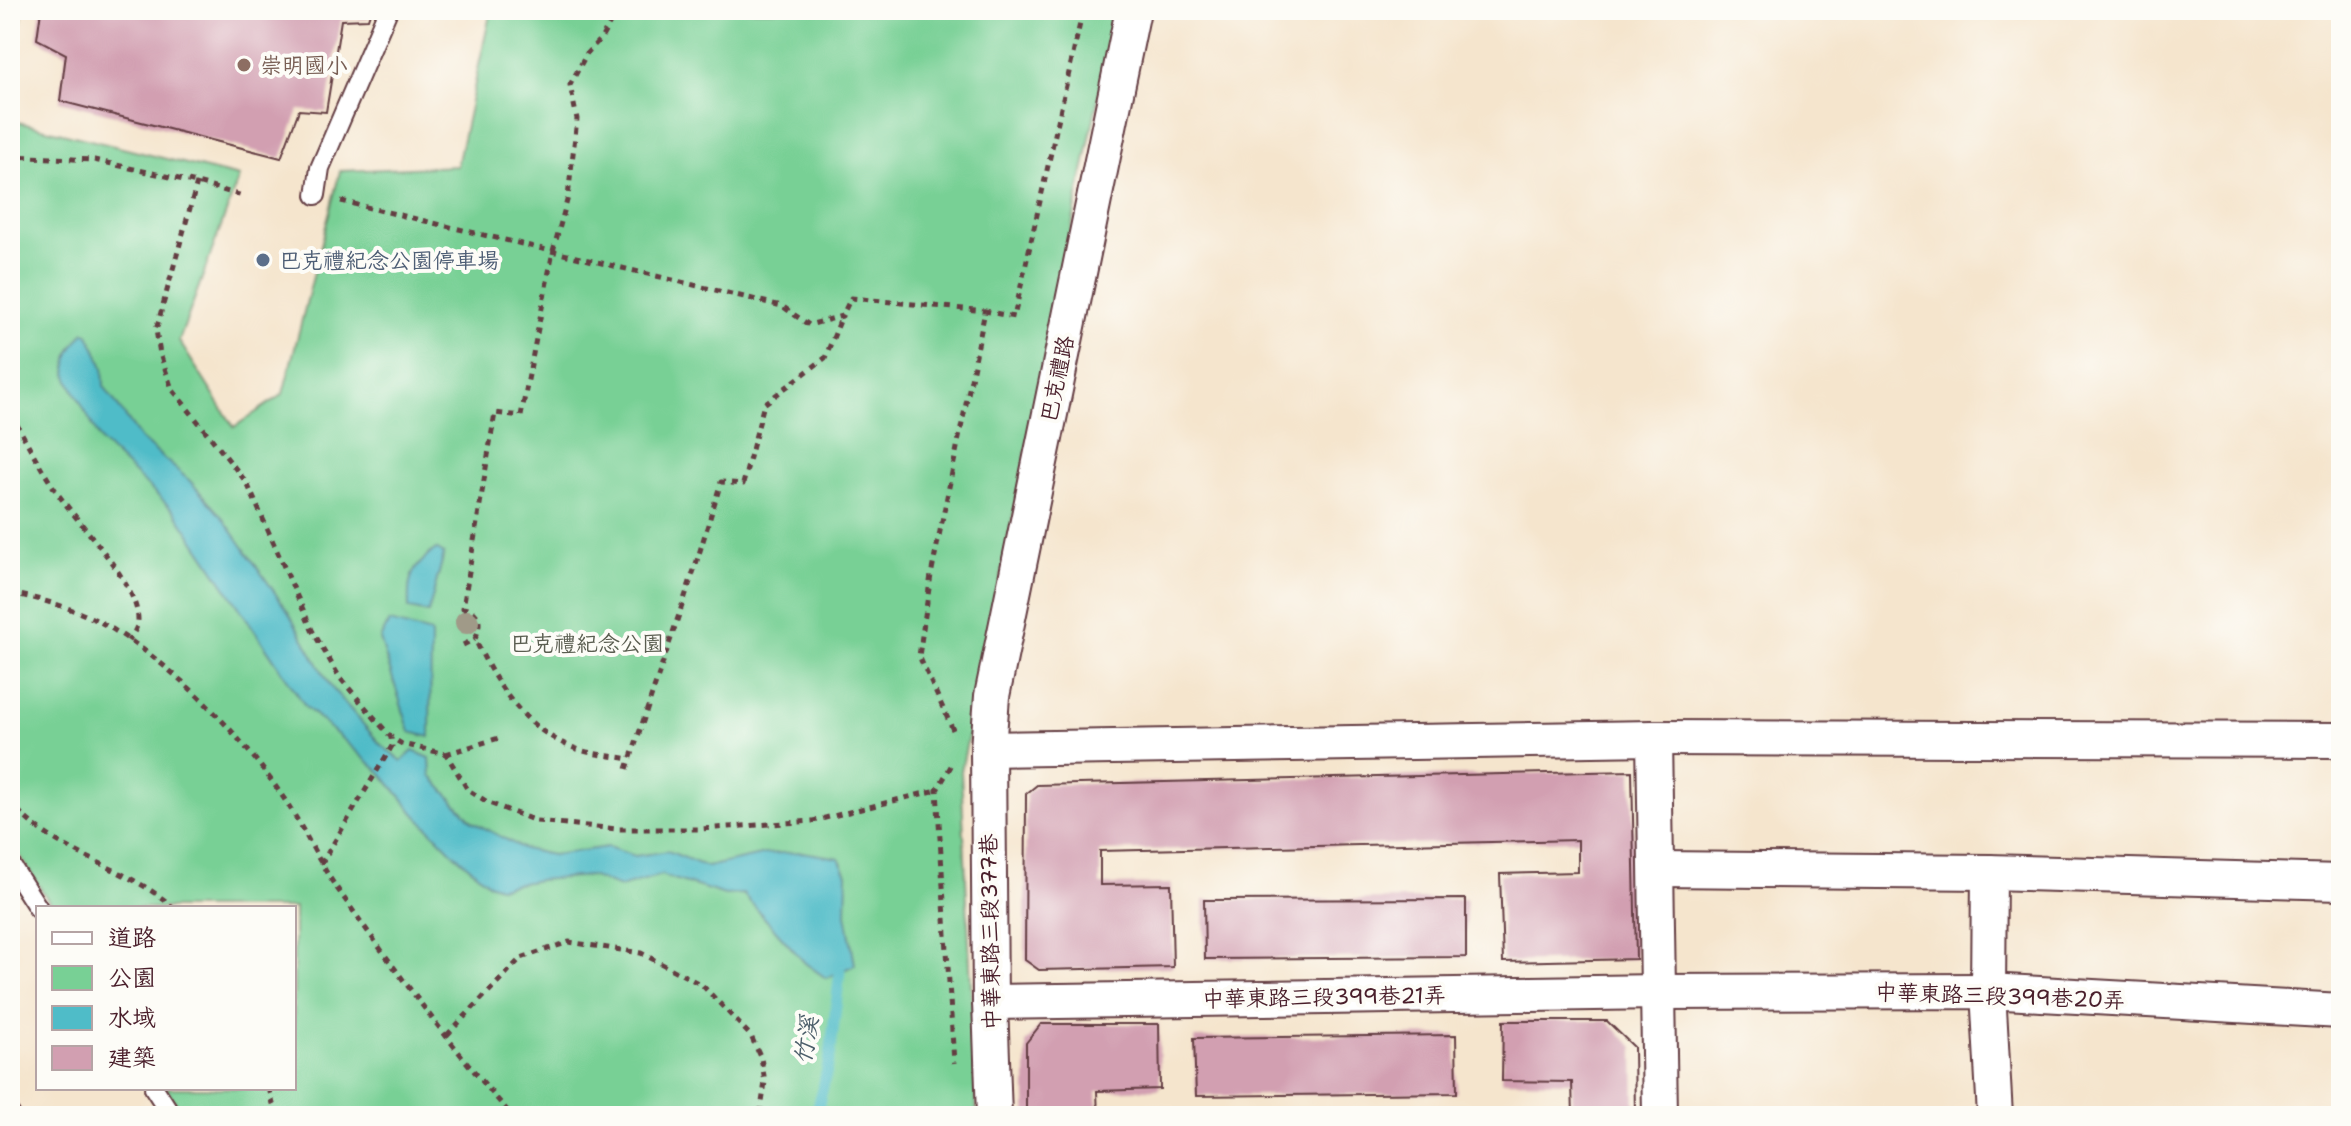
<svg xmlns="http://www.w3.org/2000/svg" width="2351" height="1126" font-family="'Shantell Sans','LXGW WenKai TC',sans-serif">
<rect width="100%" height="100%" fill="#fdfcf7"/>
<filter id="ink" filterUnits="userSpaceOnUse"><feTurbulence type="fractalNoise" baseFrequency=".0125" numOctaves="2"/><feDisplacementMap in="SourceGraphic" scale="16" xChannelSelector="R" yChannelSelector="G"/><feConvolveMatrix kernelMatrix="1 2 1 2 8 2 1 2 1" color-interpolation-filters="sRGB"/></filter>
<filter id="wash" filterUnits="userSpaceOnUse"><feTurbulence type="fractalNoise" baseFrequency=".006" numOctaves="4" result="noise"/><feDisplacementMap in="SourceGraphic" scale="32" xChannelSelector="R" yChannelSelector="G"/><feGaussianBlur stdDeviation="1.8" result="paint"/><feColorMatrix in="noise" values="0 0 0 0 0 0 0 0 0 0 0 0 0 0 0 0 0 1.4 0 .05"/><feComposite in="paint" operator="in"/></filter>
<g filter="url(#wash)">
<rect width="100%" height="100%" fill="#f5e5cd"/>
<g fill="#78d095" stroke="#617860" stroke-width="2">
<path d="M10,10H23L10,77Z"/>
<path d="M491,10H1116L961,771L977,1116H184L166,1088H294V908H53L10,840V120L239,177L179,341L234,427L283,394L340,171L457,166Z"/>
</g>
<g fill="#4fbcc8" stroke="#4c6e7a" stroke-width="2">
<path d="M84,332L89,335L97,352L103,368L104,386L141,439L190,481L223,518L289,613L331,687L381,745L402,761L413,751L430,758L431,776L473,822L524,849L552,855L608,847L635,856L668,851L707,867L765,854L802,852L839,858L847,874L846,914L855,965L826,978L805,963L743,894L725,895L661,875L620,887L590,876L538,880L499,887L488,883L453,853L415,814L382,774L306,707L175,512L102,443L68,379C64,357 71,348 84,332Z"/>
<path d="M436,549L444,554L428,613L409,609C408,576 410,570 436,549Z"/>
<path d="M389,622L431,633L430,737L410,732L380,639Z"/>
</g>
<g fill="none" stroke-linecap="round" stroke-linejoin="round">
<path stroke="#4fbcc8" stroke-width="11" d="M816,1116L830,1057L840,971"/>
</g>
<g id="blocks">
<g fill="#d29fb1">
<path d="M41,10H371L368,19L341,20L326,112L299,110L281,158L60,101L66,54L37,39Z"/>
<path d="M1632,771L1636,959L1503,962L1500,874L1578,872V840L1100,851V885L1171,884L1173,967L1039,970L1025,960L1026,794L1037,785Z"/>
<path d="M1466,899V957L1205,959L1204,900Z"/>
<path d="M1503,1021H1607L1634,1047L1635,1116H1573L1572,1082L1502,1081Z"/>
<path d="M1041,1024H1159L1160,1089L1097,1091L1098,1116H1026V1043Z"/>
<path d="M1456,1035L1457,1093L1196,1096L1194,1038Z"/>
</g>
</g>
</g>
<g filter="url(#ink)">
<use href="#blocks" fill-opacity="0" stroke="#643d43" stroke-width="2"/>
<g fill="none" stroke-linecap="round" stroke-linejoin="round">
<g stroke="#643d43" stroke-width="22">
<g id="lane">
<path d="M316,195L320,168L388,10"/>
<path d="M10,864L38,908"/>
<path d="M154,1088L172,1116"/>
<path d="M10,1114L11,1116"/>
</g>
</g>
<g stroke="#643d43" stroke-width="38">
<g id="street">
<path d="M1654,738L1660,1116"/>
<path d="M988,749L1654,738L2341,740"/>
<path d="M1657,869L1989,872L2341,882"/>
<path d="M1989,872L1988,991L1995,1116"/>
<path d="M990,1002L1658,992L1988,991L2341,1011"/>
<path d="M994,1116L990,1002L988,749L992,696L1133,10"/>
</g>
</g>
<g stroke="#643d43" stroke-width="5" stroke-dasharray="6 6" stroke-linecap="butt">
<path d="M614,10L615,14L602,37L587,53L570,85L577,119L568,197L553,251L521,416L495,413L463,608C481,611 482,624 475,639C496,686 528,734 580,750C596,755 614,756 630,759"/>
<path d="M10,156L94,160L197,183L243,196"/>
<path d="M197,183L156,330L160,354L172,389L247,483L312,630L340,678L391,737L402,744L446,754L468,790L489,803L536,821L617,829H701L813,821L937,790"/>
<path d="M341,201L782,306L809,325L842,316L851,298L985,311"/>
<path d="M10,413C25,438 38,464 54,488C75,521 137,581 138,619C138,628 133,634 128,641"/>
<path d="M10,593C41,599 74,608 102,623C172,662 241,734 285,800C303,827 316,857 334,884C390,963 448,1043 512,1116"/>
<path d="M463,645L475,639"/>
<path d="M953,730L919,656L931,575L985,311L1014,317L1083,10"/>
<path d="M446,754L502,737"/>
<path d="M951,766L937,790L954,1063"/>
<path d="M627,769L696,564L721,482L743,484L764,404L825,358L842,316"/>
<path d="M10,801C51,854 125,864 174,908"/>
<path d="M321,864L392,746L391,738"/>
<path d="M447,1035L521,958L569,942L641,953L702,985L751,1036L761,1058L765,1082L760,1116"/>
<path d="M269,1088L276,1116"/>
</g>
<use href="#lane" stroke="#fff" stroke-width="18"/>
<use href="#street" stroke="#fff" stroke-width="34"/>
</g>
<circle fill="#a09a88" cx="467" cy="622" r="12"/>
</g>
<circle fill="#8d6e63" stroke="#fdfcf7" stroke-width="3" cx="244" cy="65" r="8"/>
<circle fill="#5c6f8a" stroke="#fdfcf7" stroke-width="3" cx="263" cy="260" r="8"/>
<g text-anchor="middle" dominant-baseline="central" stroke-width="8" stroke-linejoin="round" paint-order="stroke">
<g font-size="22" fill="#785e54" stroke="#fdfcf7" text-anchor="start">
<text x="260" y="65">崇明國小</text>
</g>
<g font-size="22" fill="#4e5e75" stroke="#fdfcf7" text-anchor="start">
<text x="279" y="260">巴克禮紀念公園停車場</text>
</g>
<g font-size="22" fill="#4a1f2b" stroke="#fdfcf7">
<text transform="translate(1057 379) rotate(-78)">巴克禮路</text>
<text transform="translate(990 932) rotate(-91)">中華東路三段377巷</text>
<text transform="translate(2000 996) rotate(2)">中華東路三段399巷20弄</text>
<text transform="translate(1324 997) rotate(-1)">中華東路三段399巷21弄</text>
</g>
<g font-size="22" fill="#5a5d50" stroke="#fdfcf7">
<text x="587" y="643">巴克禮紀念公園</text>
</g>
<g font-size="24" font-style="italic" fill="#4c5e6a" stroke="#fdfcf7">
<text transform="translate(806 1040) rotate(-81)">竹溪</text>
</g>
</g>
<rect width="2351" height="1126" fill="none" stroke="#fdfcf7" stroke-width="40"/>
<rect x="36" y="906" width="260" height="184" fill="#fdfcf7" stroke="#b5a4a5" stroke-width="2"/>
<rect x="52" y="932" width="40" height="12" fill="#ffffff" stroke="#b5a4a5" stroke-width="2"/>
<text x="108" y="946" font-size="24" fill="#4a1f2b">道路</text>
<rect x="52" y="966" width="40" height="24" fill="#78d095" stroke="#b5a4a5" stroke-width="2"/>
<text x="108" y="986" font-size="24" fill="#4a1f2b">公園</text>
<rect x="52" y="1006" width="40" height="24" fill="#4fbcc8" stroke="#b5a4a5" stroke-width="2"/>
<text x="108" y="1026" font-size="24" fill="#4a1f2b">水域</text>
<rect x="52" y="1046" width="40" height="24" fill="#d29fb1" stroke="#b5a4a5" stroke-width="2"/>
<text x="108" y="1066" font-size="24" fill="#4a1f2b">建築</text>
</svg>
